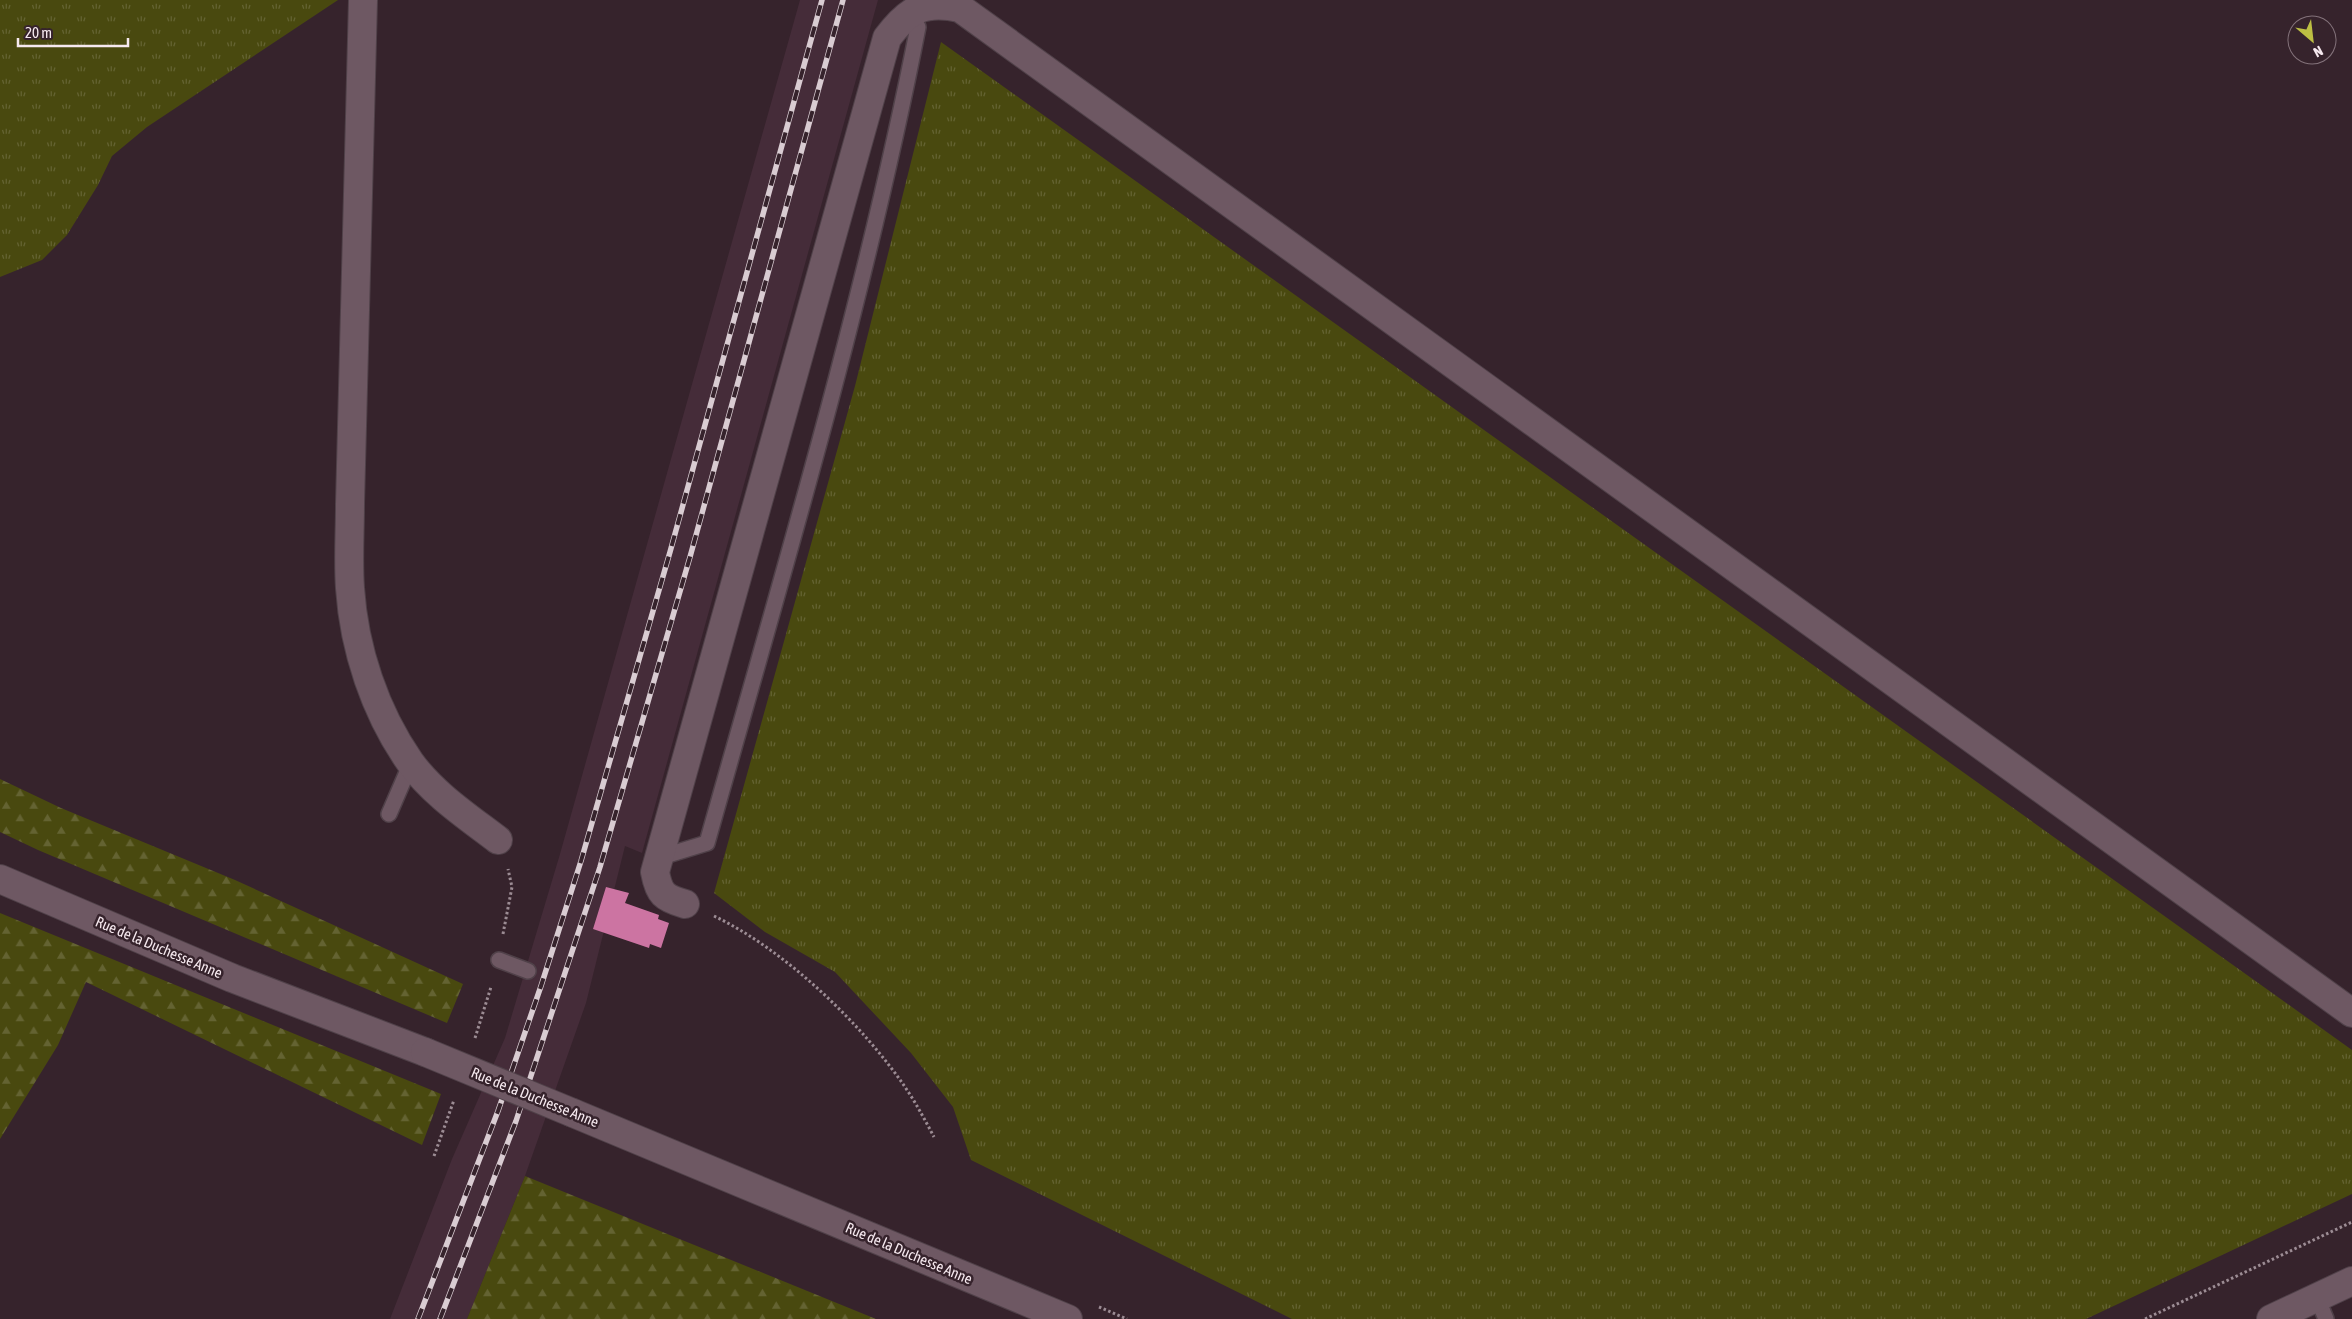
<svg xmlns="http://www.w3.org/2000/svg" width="2352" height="1319" font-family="'Asap Condensed',sans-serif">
<defs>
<pattern id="grass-tufts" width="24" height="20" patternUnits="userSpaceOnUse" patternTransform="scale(1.25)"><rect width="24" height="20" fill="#49490f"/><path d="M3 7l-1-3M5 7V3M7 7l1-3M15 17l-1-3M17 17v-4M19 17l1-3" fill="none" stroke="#646332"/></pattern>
<pattern id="forest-firs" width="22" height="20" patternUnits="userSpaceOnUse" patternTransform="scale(1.25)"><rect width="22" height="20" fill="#49490f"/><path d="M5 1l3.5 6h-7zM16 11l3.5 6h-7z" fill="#646332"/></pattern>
</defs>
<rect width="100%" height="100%" fill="#36232c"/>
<path fill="#452c39" d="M800,0H878L642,853L625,846L586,1003L525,1176L467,1319H390L452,1159L505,1038L560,854Z"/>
<g fill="url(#grass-tufts)">
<path d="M0,0H338L147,127L112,156L98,185L67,235L42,260L0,277Z"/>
<path d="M941,42L2352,1050V1194L2086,1319H1292L971,1160L953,1107L911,1053L835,972L765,932L714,893L855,386Z"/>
</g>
<g fill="url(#forest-firs)">
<path d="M0,779L61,808L235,880L463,984L447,1023L38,850L0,832Z"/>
<path d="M0,913L441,1094L422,1145L86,982L58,1045L0,1139Z"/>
<path d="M525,1176L876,1319H467Z"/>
</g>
<path fill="#cc74a2" d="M606,887L629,893L625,903L659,915L658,919L669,923L661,948L650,944L649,948L593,929Z"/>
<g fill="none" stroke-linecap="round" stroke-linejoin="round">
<g stroke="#504149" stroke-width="18">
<g id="lane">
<path d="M389,814L411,763"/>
<path d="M658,858L707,843C783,573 864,303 918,27L909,12"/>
<path d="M499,960L528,971"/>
<path d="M2317,1297L2326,1319"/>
</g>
</g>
<g stroke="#504149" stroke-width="30">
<g id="street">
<path d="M363,0L350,504C350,532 348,560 350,588C354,649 375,712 410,762C433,794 468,817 498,840"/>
<path d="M685,904C664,898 659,894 655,872L887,38C908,10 923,0 960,8L2352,1013"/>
</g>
</g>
<g stroke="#504149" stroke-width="30">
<g id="secondary">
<path d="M0,879L232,978L425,1052"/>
<path d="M573,1113L1068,1319"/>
<path d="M2271,1319L2352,1281"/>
</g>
</g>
<g stroke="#9c8c94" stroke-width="3" stroke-dasharray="2.5 2.5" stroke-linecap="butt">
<path d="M714,916C785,950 861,1023 905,1087C916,1103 925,1120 934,1137"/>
<path d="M503,934L512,887L508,869"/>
<path d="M475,1038L491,987"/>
<path d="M434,1156L454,1100"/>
<path d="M1099,1307L1127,1319"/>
<path d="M2145,1319L2352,1222"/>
</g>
<use href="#lane" stroke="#6e5863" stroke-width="15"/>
<use href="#street" stroke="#6e5863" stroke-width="28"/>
<use href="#secondary" stroke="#6e5863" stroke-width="28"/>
<g stroke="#d9ccd2" stroke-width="5.5">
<g id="rail">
<path d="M418,1319L498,1111L541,986L581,861L670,552L822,0"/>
<path d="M440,1319L516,1121L600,867L690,557L843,0"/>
</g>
</g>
<use href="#rail" stroke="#36232c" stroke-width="4" stroke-dasharray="11" stroke-linecap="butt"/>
<g stroke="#504149" stroke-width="30" stroke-linecap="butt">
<path id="secondary-bridge" d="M425,1052L573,1113"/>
</g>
<use href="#secondary-bridge" stroke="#6e5863" stroke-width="28"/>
</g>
<g text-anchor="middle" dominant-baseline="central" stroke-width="5" stroke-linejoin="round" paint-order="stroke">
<g font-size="15" fill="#f6e9ef" stroke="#36232c">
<text transform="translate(159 947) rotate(23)">Rue de la Duchesse Anne</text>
<text transform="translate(535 1097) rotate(22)">Rue de la Duchesse Anne</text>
<text transform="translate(909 1253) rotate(23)">Rue de la Duchesse Anne</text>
</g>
</g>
<g transform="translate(2312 40) rotate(152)"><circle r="24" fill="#36232c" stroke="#83727a"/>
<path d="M0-4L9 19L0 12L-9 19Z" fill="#bdbf43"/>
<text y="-8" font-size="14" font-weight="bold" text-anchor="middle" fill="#f6e9ef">N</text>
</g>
<path d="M18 38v8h110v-8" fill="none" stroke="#f6e9ef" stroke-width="2.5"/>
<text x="25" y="38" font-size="15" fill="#f6e9ef" stroke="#36232c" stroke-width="4" paint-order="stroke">20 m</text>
</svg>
